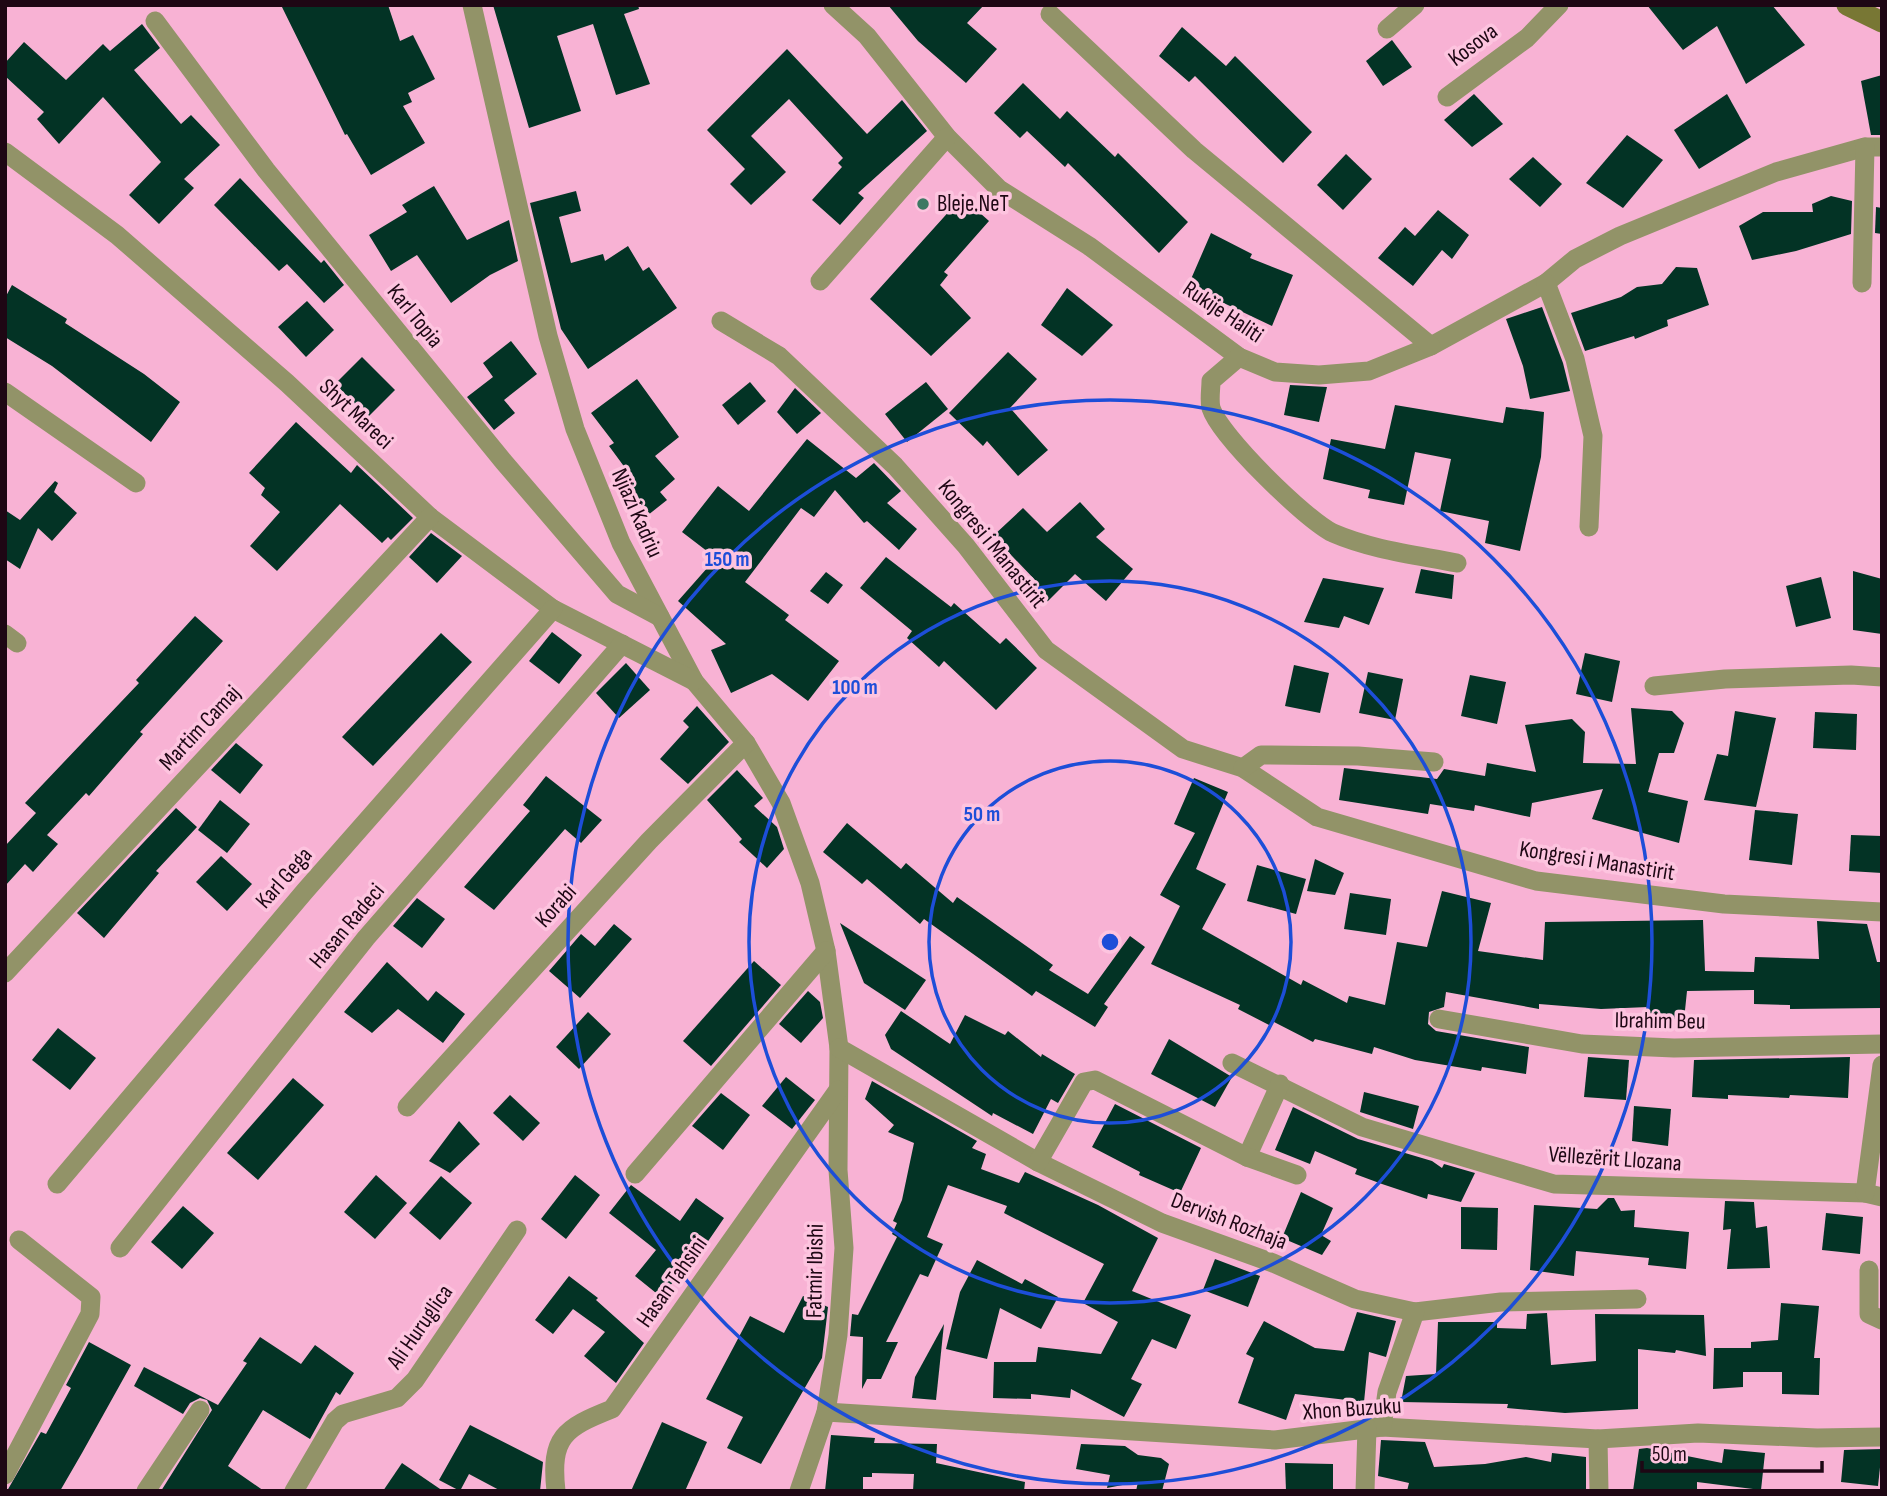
<svg xmlns="http://www.w3.org/2000/svg" width="1887" height="1496" font-family="'Sofia Sans Condensed',sans-serif">
<rect width="100%" height="100%" fill="#f8b2d4"/>
<g fill="#033325">
<path d="M281,5H388L400,41L413,35L435,79L408,93L412,102L403,106L425,143L371,175L347,134L345,135Z"/>
<path d="M493,5H638L639,9L624,14L650,84L616,95L593,24L557,36L581,111L529,128Z"/>
<path d="M888,5H984L967,23L997,49L966,83L918,41Z"/>
<path d="M1647,5H1772L1805,45L1746,84L1717,26L1683,50Z"/>
<path d="M142,24L160,48L134,70L181,124L191,115L220,145L184,179L194,188L159,224L129,195L161,162L103,97L59,144L37,119L44,112L5,76V63L24,42L66,80L103,44L110,51Z"/>
<path d="M1182,27L1226,66L1235,56L1312,132L1283,163L1195,76L1189,82L1159,56Z"/>
<path d="M1392,40L1412,67L1383,86L1366,61Z"/>
<path d="M787,49L867,134L902,100L927,131L858,193L864,198L840,225L812,200L842,167L838,163L843,158L789,99L751,136L786,172L751,205L730,184L745,169L707,130Z"/>
<path d="M1882,75V135H1871L1861,81Z"/>
<path d="M1023,83L1060,119L1067,111L1115,157L1118,153L1188,222L1159,253L1068,163L1065,167L1027,131L1020,138L994,113Z"/>
<path d="M1474,94L1503,124L1472,147L1444,120Z"/>
<path d="M1727,94L1751,137L1699,169L1674,130Z"/>
<path d="M1627,135L1663,160L1623,208L1586,183Z"/>
<path d="M1346,154L1372,179L1343,210L1317,185Z"/>
<path d="M1533,157L1562,184L1540,207L1509,179Z"/>
<path d="M240,178L321,263L324,260L344,285L324,303L287,264L279,271L214,205Z"/>
<path d="M434,186L467,240L509,220L518,261L490,275L451,303L417,255L391,271L369,235L407,212L402,205Z"/>
<path d="M576,191L581,211L559,217L571,263L603,254L605,261L628,246L643,271L649,267L677,308L588,369L561,329L530,203Z"/>
<path d="M1831,196L1852,201L1851,234L1796,251L1752,260L1739,226L1763,212H1813L1812,204Z"/>
<path d="M962,197L989,221L944,272L948,275L940,285L971,318L931,356L870,299Z"/>
<path d="M1876,207L1882,208V234L1875,233Z"/>
<path d="M1438,210L1469,235L1452,259L1442,250L1413,286L1378,258L1405,227L1415,236Z"/>
<path d="M1211,233L1252,254L1250,258L1293,275L1272,326L1188,286Z"/>
<path d="M1676,267L1697,268L1709,305L1667,320L1668,326L1635,339L1634,336L1585,351L1571,313L1621,297L1637,287L1662,284Z"/>
<path d="M12,285L67,319L65,323L144,374L180,402L151,442L52,366L5,337V298Z"/>
<path d="M1067,288L1113,325L1082,356L1041,325Z"/>
<path d="M307,301L334,330L306,357L278,327Z"/>
<path d="M1542,307L1563,363L1570,391L1530,399L1523,366L1506,319Z"/>
<path d="M511,341L537,374L504,400L515,413L494,430L467,397L493,377L483,363Z"/>
<path d="M1008,352L1037,379L1010,408L1048,450L1018,476L987,441L983,446L949,413Z"/>
<path d="M362,357L395,390L368,417L335,384Z"/>
<path d="M637,379L679,437L655,456L675,479L660,492L667,500L643,519L620,492L634,480L609,446L614,443L591,413Z"/>
<path d="M750,382L766,401L738,425L722,405Z"/>
<path d="M926,382L948,409L907,442L885,414Z"/>
<path d="M1290,385L1327,387L1319,422L1284,415Z"/>
<path d="M795,388L821,413L797,434L777,412Z"/>
<path d="M1395,405L1503,423L1506,407L1544,412L1541,457L1520,551L1485,543L1489,521L1440,511L1451,459L1415,452L1404,505L1368,498L1370,490L1323,479L1331,439L1385,449Z"/>
<path d="M296,422L351,473L357,465L413,518L391,540L388,537L382,543L340,504L277,571L250,546L280,512L261,495L265,488L249,473Z"/>
<path d="M807,439L856,478L874,463L901,491L887,503L917,529L899,550L867,521L864,523L835,490L814,517L801,508L745,582L789,615L785,620L839,661L808,701L772,674L731,693L711,650L726,644L678,601L716,558L682,532L718,486L749,511Z"/>
<path d="M55,481L58,483L54,492L77,513L52,541L38,528L20,569L5,559V510L20,520Z"/>
<path d="M1080,502L1105,529L1096,537L1133,569L1106,601L1075,574L1045,604L1030,590L1037,582L993,536L1023,508L1047,532Z"/>
<path d="M431,533L462,556L437,583L409,557Z"/>
<path d="M886,557L951,607L954,603L1000,644L1006,638L1037,668L996,710L944,661L939,667L907,638L912,631L860,588Z"/>
<path d="M1421,569L1454,575L1452,599L1415,593Z"/>
<path d="M1853,571L1882,579V634L1853,630Z"/>
<path d="M826,572L843,585L828,604L810,591Z"/>
<path d="M1821,577L1831,618L1796,627L1786,586Z"/>
<path d="M1323,578L1384,588L1369,625L1344,616L1339,628L1304,622Z"/>
<path d="M195,616L223,641L140,732L143,734L89,796L86,793L47,835L58,844L33,872L25,864L5,886V846L36,813L25,803L139,683L136,680Z"/>
<path d="M552,632L582,655L559,684L529,661Z"/>
<path d="M441,633L472,662L373,766L342,737Z"/>
<path d="M1585,653L1620,661L1612,702L1576,694Z"/>
<path d="M626,663L650,690L619,718L596,693Z"/>
<path d="M1294,665L1329,673L1320,713L1285,706Z"/>
<path d="M1368,672L1403,679L1395,720L1359,713Z"/>
<path d="M1470,675L1506,682L1497,724L1461,716Z"/>
<path d="M697,706L729,742L688,784L660,759L689,727L683,721Z"/>
<path d="M1631,708L1672,711L1684,723L1674,753H1659L1648,792L1688,801L1679,843L1592,819L1603,789L1532,803L1530,817L1475,805L1474,811L1430,804L1428,814L1339,800L1344,768L1437,779L1444,769L1485,776L1487,763L1536,772L1525,725L1572,719L1585,732L1583,763L1636,764Z"/>
<path d="M1735,711L1776,718L1756,807L1704,800L1717,754L1728,756Z"/>
<path d="M1815,712L1857,714L1856,750L1813,748Z"/>
<path d="M236,743L263,765L240,794L211,770Z"/>
<path d="M737,770L763,798L754,806L777,827L784,849L767,868L739,842L742,839L707,800Z"/>
<path d="M546,776L602,820L581,843L565,829L494,910L464,887L530,811L523,805Z"/>
<path d="M1194,778L1228,792L1196,869L1226,884L1202,929L1301,985L1303,980L1347,1003L1349,996L1385,1005L1397,942L1427,947L1442,891L1491,903L1478,951L1543,960L1545,922L1703,920L1705,971L1754,972L1755,957L1819,959L1817,921L1867,924L1877,962H1882V1008L1790,1009V1005L1754,1004V990L1687,991L1684,1020L1647,1017L1648,1007L1601,1009L1539,1004V1009L1446,992L1444,1007L1429,1012L1428,1024L1436,1031L1529,1047L1526,1074L1482,1067L1481,1071L1415,1060L1374,1047L1372,1054L1315,1039L1313,1042L1274,1022L1271,1026L1238,1009L1240,1005L1151,964L1180,906L1160,895L1195,833L1174,824Z"/>
<path d="M220,800L250,824L227,853L198,830Z"/>
<path d="M176,808L197,827L156,871L159,873L104,938L77,913Z"/>
<path d="M1755,810L1798,814L1792,865L1749,860Z"/>
<path d="M847,823L901,869L906,863L953,903L957,897L1053,965L1049,970L1088,994L1130,936L1145,947L1104,1004L1108,1007L1095,1027L1036,991L1032,996L924,919L920,924L867,879L862,884L823,852Z"/>
<path d="M1851,835L1882,836V873L1849,871Z"/>
<path d="M221,856L252,884L227,911L196,882Z"/>
<path d="M1315,859L1344,873L1335,895L1307,891Z"/>
<path d="M1257,865L1306,879L1296,914L1247,901Z"/>
<path d="M1350,893L1391,899L1386,935L1344,929Z"/>
<path d="M417,898L445,919L422,948L393,926Z"/>
<path d="M840,923L926,980L905,1010L864,983Z"/>
<path d="M614,924L632,939L580,998L549,971L581,934L595,946Z"/>
<path d="M754,961L781,985L711,1066L683,1041Z"/>
<path d="M387,962L428,1001L436,991L465,1014L443,1043L398,1009L372,1033L344,1012Z"/>
<path d="M808,991L820,1002L823,1018L801,1043L779,1024Z"/>
<path d="M901,1011L950,1044L965,1015L1005,1035L1008,1031L1041,1057L1042,1054L1075,1074L1058,1103L1051,1099L1033,1134L993,1113L992,1116L891,1049L885,1035Z"/>
<path d="M588,1012L611,1034L579,1069L556,1047Z"/>
<path d="M58,1028L96,1058L70,1090L32,1060Z"/>
<path d="M1169,1039L1232,1077L1215,1107L1151,1074Z"/>
<path d="M1588,1057L1629,1060L1626,1100L1584,1097Z"/>
<path d="M1850,1057L1848,1098L1790,1095L1789,1098L1728,1095V1099L1692,1097L1694,1060Z"/>
<path d="M786,1077L815,1100L792,1129L762,1106Z"/>
<path d="M293,1078L324,1105L258,1180L227,1153Z"/>
<path d="M872,1081L977,1141L972,1148L986,1154L981,1169L1019,1183L1025,1172L1098,1205L1158,1238L1132,1291L1191,1315L1176,1349L1152,1339L1131,1379L1142,1384L1124,1417L1071,1389L1070,1398L1031,1394V1399L993,1398L994,1362H1036L1038,1347L1101,1354L1118,1322L1083,1303L1104,1264L1004,1213L1007,1206L948,1185L927,1237L943,1244L928,1277L920,1274L886,1342H898L881,1379H867L862,1389L863,1337L850,1336L852,1314L858,1315L897,1237L892,1234L897,1223L893,1221L902,1200L914,1143L888,1132L894,1125L865,1099Z"/>
<path d="M1364,1092L1419,1106L1413,1129L1360,1112Z"/>
<path d="M721,1093L750,1115L723,1150L692,1126Z"/>
<path d="M510,1095L540,1123L523,1141L493,1113Z"/>
<path d="M1115,1104L1201,1148L1180,1193L1139,1175L1140,1172L1092,1147Z"/>
<path d="M1634,1106L1671,1109L1668,1146L1632,1141Z"/>
<path d="M1293,1107L1358,1139L1432,1161L1442,1168L1444,1164L1475,1173L1461,1202L1428,1194L1427,1199L1382,1184L1355,1174L1357,1169L1315,1151L1310,1164L1275,1150Z"/>
<path d="M459,1121L480,1144L450,1173L429,1161Z"/>
<path d="M376,1175L407,1203L375,1239L344,1212Z"/>
<path d="M575,1175L600,1195L566,1239L541,1219Z"/>
<path d="M441,1176L472,1203L440,1240L409,1213Z"/>
<path d="M631,1185L680,1221L696,1198L724,1218L700,1253L698,1251L661,1297L635,1276L656,1250L609,1213Z"/>
<path d="M1301,1192L1333,1208L1321,1235L1331,1241L1322,1255L1282,1238Z"/>
<path d="M1608,1198H1614L1621,1211L1635,1210L1634,1227L1689,1232L1686,1269L1648,1265L1649,1258L1576,1251L1574,1276L1530,1270L1534,1205L1597,1209Z"/>
<path d="M1725,1201L1754,1202L1756,1228L1767,1226L1770,1268L1727,1269L1731,1229L1723,1230Z"/>
<path d="M183,1206L214,1233L182,1269L151,1242Z"/>
<path d="M1461,1207L1498,1208L1497,1250L1461,1249Z"/>
<path d="M1826,1213L1863,1217L1860,1254L1822,1250Z"/>
<path d="M1215,1259L1260,1276L1248,1307L1203,1290Z"/>
<path d="M977,1260L1022,1284L1025,1279L1058,1297L1041,1329L1000,1308L987,1359L946,1349L960,1292Z"/>
<path d="M569,1276L598,1298L596,1300L644,1343L616,1383L584,1356L605,1332L573,1309L553,1334L535,1320Z"/>
<path d="M803,1296L828,1307L822,1358L761,1464L727,1448L743,1417L706,1399L750,1316L784,1333Z"/>
<path d="M1781,1303L1819,1306L1814,1358H1820L1819,1395L1782,1394V1372H1743V1387L1713,1389L1714,1348H1751V1342L1778,1340Z"/>
<path d="M1357,1312L1396,1321L1386,1357L1369,1352L1364,1402L1295,1394L1286,1420L1238,1403L1254,1358L1246,1354L1264,1321L1315,1348L1344,1351Z"/>
<path d="M1547,1313L1551,1365L1596,1361L1595,1314L1704,1315L1706,1356L1676,1350L1675,1353L1638,1349V1409L1565,1413L1507,1408L1508,1404L1401,1402L1406,1376L1436,1374L1438,1322H1497V1328L1526,1329L1527,1314Z"/>
<path d="M944,1324L936,1400L912,1398L915,1377Z"/>
<path d="M260,1337L301,1364L315,1345L354,1373L340,1395L336,1392L310,1439L263,1410L228,1466L264,1491H161L212,1410L207,1400L200,1398L190,1403L183,1414L134,1386L144,1367L218,1405L247,1363L243,1361Z"/>
<path d="M89,1342L131,1365L82,1453L60,1491H7L41,1432L46,1434L71,1388L66,1385Z"/>
<path d="M662,1422L707,1442L685,1491H631Z"/>
<path d="M470,1425L543,1462L540,1491H501L469,1474L460,1491L439,1480Z"/>
<path d="M831,1435L875,1438L874,1443L937,1444L936,1463L1025,1482L1024,1491H913L914,1474L872,1473V1477H863V1491H825Z"/>
<path d="M1381,1440L1425,1442L1434,1467L1485,1464L1526,1457L1551,1462L1552,1453L1586,1457V1491H1407L1409,1483L1378,1476Z"/>
<path d="M1081,1444L1125,1446L1138,1455L1161,1458L1169,1464L1162,1491H1136L1138,1482L1107,1488L1110,1475L1076,1469Z"/>
<path d="M1647,1448L1722,1463L1724,1449L1765,1453L1761,1490L1697,1482V1491H1633L1639,1449Z"/>
<path d="M1882,1449L1878,1486L1841,1482L1844,1450Z"/>
<path d="M402,1463L443,1491H383Z"/>
<path d="M1285,1463L1333,1464V1491H1286Z"/>
</g>
<g fill="none" stroke-linecap="round" stroke-linejoin="round">
<g stroke="#929368" stroke-width="19">
<path d="M472,5L548,336L575,429L621,543L694,681L746,743L781,803L810,883L826,951L839,1048L838,1170L844,1248L838,1335L826,1412L799,1491"/>
<path d="M833,5L867,36L947,137L999,189L1089,246L1239,357L1275,372L1319,375L1369,371L1431,346L1546,283L1575,259L1620,236L1776,172L1865,147H1882"/>
<path d="M1050,14L1194,150L1431,346"/>
<path d="M155,21L266,170L503,461L617,594L660,617"/>
<path d="M1387,29L1415,5"/>
<path d="M1447,97L1527,38L1559,5"/>
<path d="M5,152L117,235L287,383L430,517L553,609L694,681"/>
<path d="M820,281L947,137"/>
<path d="M1546,283L1575,359L1593,436L1589,527"/>
<path d="M1862,283L1865,147"/>
<path d="M721,321L779,356L895,466L966,546L1046,650L1183,749L1243,768L1317,817L1536,881L1724,904L1882,912"/>
<path d="M1239,357L1211,381C1211,389 1209,400 1211,408C1220,436 1306,520 1333,533C1372,550 1417,555 1457,563"/>
<path d="M5,392L136,483"/>
<path d="M5,634L17,643"/>
<path d="M1654,686L1725,679L1851,675L1882,677"/>
<path d="M1243,768L1261,755L1358,756L1434,762"/>
<path d="M5,973L430,517"/>
<path d="M1439,1019L1582,1044L1674,1048L1882,1044"/>
<path d="M839,1048L1038,1162L1162,1223L1273,1263L1355,1299L1415,1312L1501,1302L1637,1299"/>
<path d="M1232,1063L1362,1127L1554,1184L1865,1193L1882,1197"/>
<path d="M407,1107L649,841L746,743"/>
<path d="M1247,1157L1280,1084"/>
<path d="M1038,1162L1084,1082L1095,1080L1247,1157L1297,1175"/>
<path d="M635,1174L826,951"/>
<path d="M57,1184L305,891L553,609"/>
<path d="M1865,1193L1882,1065"/>
<path d="M120,1248L366,938L622,644"/>
<path d="M1869,1270V1314L1882,1320"/>
<path d="M826,1412L1275,1440L1382,1427L1598,1439L1698,1433L1817,1438L1882,1437"/>
<path d="M1382,1427L1387,1392L1415,1312"/>
<path d="M1598,1439L1599,1491"/>
<path d="M5,1475L90,1314L91,1297L19,1240"/>
<path d="M146,1491L200,1410"/>
<path d="M294,1491L335,1421L343,1414L397,1398L415,1380L517,1230"/>
<path d="M556,1491C550,1437 564,1428 612,1409L838,1090"/>
<path d="M1365,1491L1367,1428"/>
</g>
<path stroke="#787734" stroke-width="21" d="M1847,5L1882,22"/>
</g>
<g fill="none" stroke="#1d4ed8" stroke-width="3.5">
<circle cx="1110" cy="942" r="181"/>
<circle cx="1110" cy="942" r="361"/>
<circle cx="1110" cy="942" r="542"/>
</g>
<circle fill="#3c7863" stroke="#fdc4df" stroke-width="2.5" cx="923" cy="204" r="7"/>
<g text-anchor="middle" dominant-baseline="central" stroke-width="7" stroke-linejoin="round" paint-order="stroke">
<g font-size="23" fill="#1e0714" stroke="#fdc4df">
<text transform="translate(1473 45) rotate(-37)">Kosova</text>
<text transform="translate(1223 312) rotate(34)">Rukije Haliti</text>
<text transform="translate(415 316) rotate(51)">Karl Topia</text>
<text transform="translate(356 414) rotate(43)">Shyt Mareci</text>
<text transform="translate(637 513) rotate(66)">Njiazi Kadriu</text>
<text transform="translate(992 544) rotate(51)">Kongresi i Manastirit</text>
<text transform="translate(200 728) rotate(-47)">Martim Camaj</text>
<text transform="translate(1597 861) rotate(9)">Kongresi i Manastirit</text>
<text transform="translate(284 878) rotate(-49)">Karl Gega</text>
<text transform="translate(556 906) rotate(-48)">Korabi</text>
<text transform="translate(347 926) rotate(-50)">Hasan Radeci</text>
<text transform="translate(1660 1021) rotate(1)">Ibrahim Beu</text>
<text transform="translate(1615 1159) rotate(4)">Vëllezërit Llozana</text>
<text transform="translate(1229 1221) rotate(21)">Dervish Rozhaja</text>
<text transform="translate(815 1271) rotate(-89)">Fatmir Ibishi</text>
<text transform="translate(672 1282) rotate(-55)">Hasan Tahsini</text>
<text transform="translate(420 1327) rotate(-55)">Ali Huruglica</text>
<text transform="translate(1352 1409) rotate(-4)">Xhon Buzuku</text>
</g>
<g font-size="23" fill="#1e0714" stroke="#fdc4df" text-anchor="start">
<text x="937" y="204">Bleje.NeT</text>
</g>
</g>
<circle cx="1110" cy="942" r="10" fill="#1d4ed8" stroke="#fdc4df" stroke-width="3.5"/>
<g font-size="21" text-anchor="middle" font-weight="bold" fill="#1d4ed8" stroke="#fdc4df" stroke-width="7" stroke-linejoin="round" paint-order="stroke">
<text x="727" y="566">150 m</text>
<text x="855" y="694">100 m</text>
<text x="982" y="821">50 m</text>
</g>
<rect width="1887" height="1496" fill="none" stroke="#1e0714" stroke-width="14"/>
<path d="M1642 1461v10h180v-10" fill="none" stroke="#1e0714" stroke-width="3.5"/>
<text x="1652" y="1461" font-size="21" fill="#1e0714" stroke="#fdc4df" stroke-width="5" paint-order="stroke">50 m</text>
</svg>
